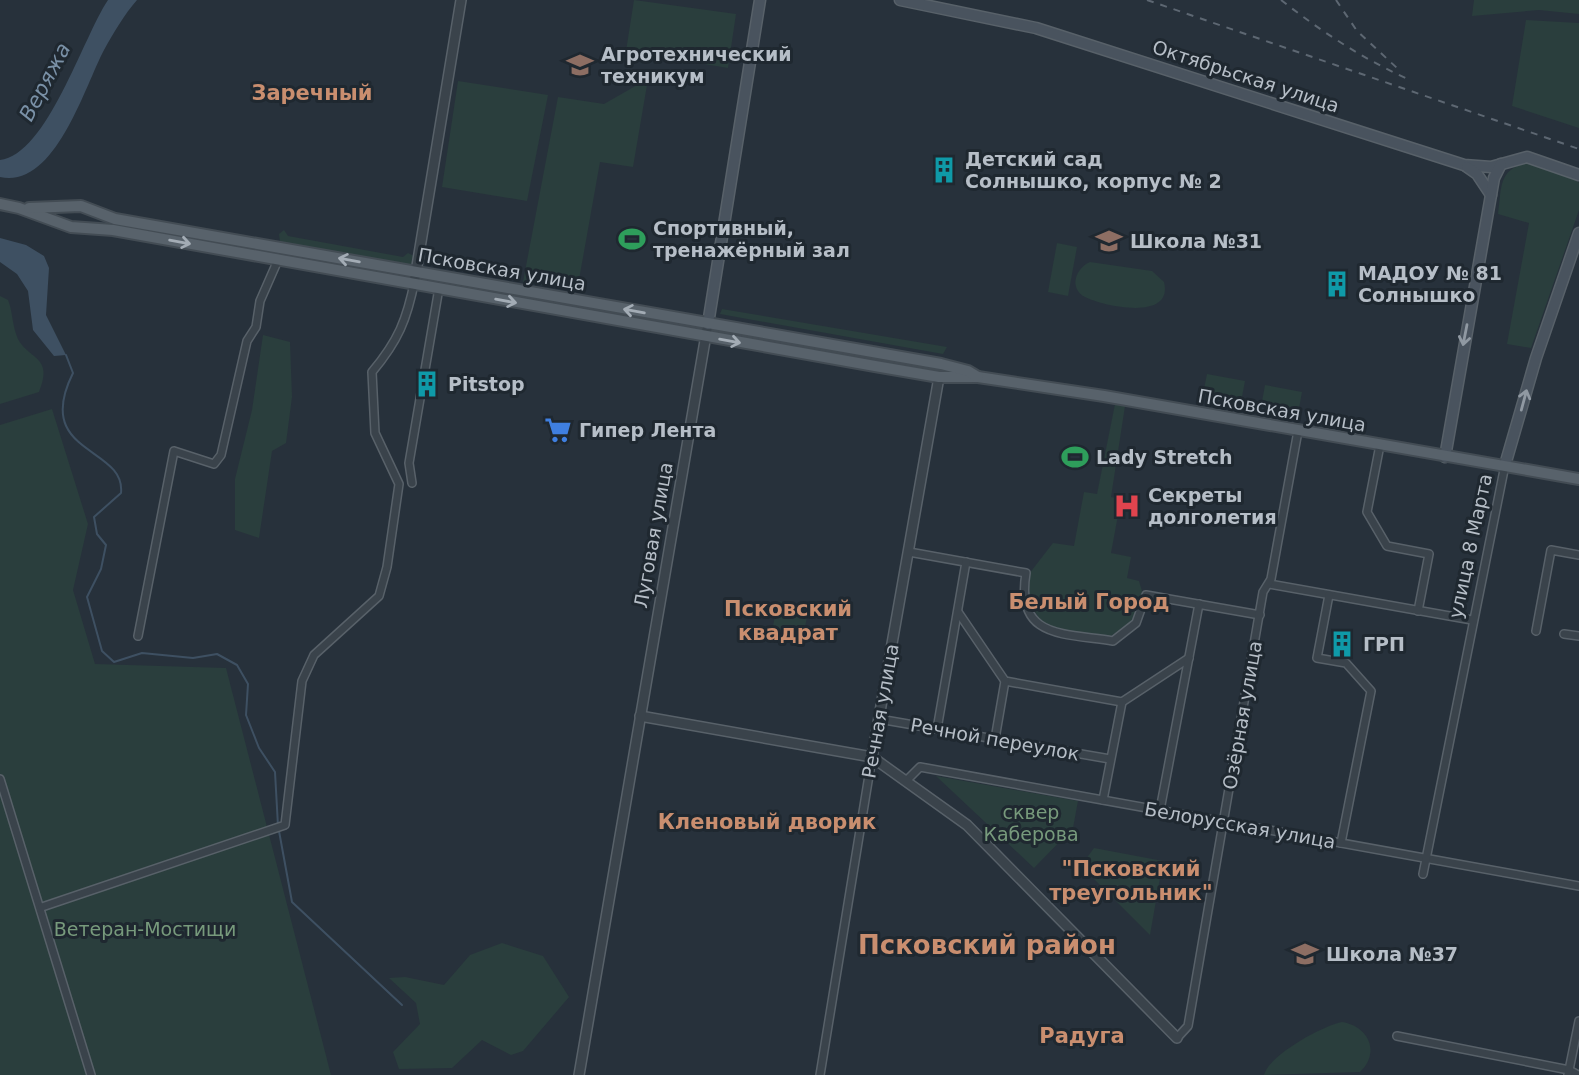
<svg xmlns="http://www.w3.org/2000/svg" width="1579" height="1075" font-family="'DejaVu Sans',sans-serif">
<rect width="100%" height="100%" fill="#27313b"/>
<g fill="#2a3e3d">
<path d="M634,0L736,14L728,68L626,51Z"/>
<path d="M1474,0H1579V14L1539,10L1472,16Z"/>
<path d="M1526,20L1579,23V128L1512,106Z"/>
<path d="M458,81L548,95L527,201L442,187Z"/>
<path d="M639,84L647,85L633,167L600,162L577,291L523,282L558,97L604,104Z"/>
<path d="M1529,162L1574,177L1579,183V210L1531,348L1507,344L1529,223L1498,214C1502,185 1498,170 1529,162Z"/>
<path d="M284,230L288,236L403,257L408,253L414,256L413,264L409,265L280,242L279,234Z"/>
<path d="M1057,243L1077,247L1068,296L1048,292Z"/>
<path d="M1090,262L1152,271L1164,282C1174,322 1102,306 1085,297C1068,288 1076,268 1090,262Z"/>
<path d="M0,296L8,300C13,312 12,326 18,339C29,360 54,356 39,392L0,404Z"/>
<path d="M722,309L947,347L943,354L720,314Z"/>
<path d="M263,335L290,342L292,397L286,443L272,451L259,538L235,530V479L252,410Z"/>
<path d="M1207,374L1245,381L1241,402L1203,394Z"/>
<path d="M1265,385L1302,392L1298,414L1261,407Z"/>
<path d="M1115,404L1125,406L1111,497L1121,499L1111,553L1131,557L1127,578L1139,581L1142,591L1135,619L1108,638L1045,627L1026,598L1029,574L1053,543L1074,546L1084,492L1097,494Z"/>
<path d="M52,409L88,524L73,590L95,664L226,668L331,1075H0V425Z"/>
<path d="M778,601L809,607L802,642L771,636Z"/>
<path d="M936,776L1078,801L1073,828L1034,868Z"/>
<path d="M1094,848L1163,861L1150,935L1081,866Z"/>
<path d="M502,943L543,956L569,997L523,1051L511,1055L482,1040L452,1068L399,1069L393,1052L420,1024L416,1003L389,978L405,977L444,985L470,955Z"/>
<path d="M1342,1022C1368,1026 1381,1052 1360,1072L1264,1075C1269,1055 1322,1026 1342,1022Z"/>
</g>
<g fill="#3e5062">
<path d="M108,0H137C124,15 114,32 104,50C84,88 55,189 0,177V160C47,155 83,37 108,0Z"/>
<path d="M0,238L26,245L44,256L49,268L46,315L66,355L54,356L33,330L28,291L17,274L0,262Z"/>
</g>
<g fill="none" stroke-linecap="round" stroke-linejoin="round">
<g stroke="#3e5062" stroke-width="2">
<path d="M66,355L73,373C32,455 126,446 121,493L94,517L97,534L106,545L101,569L87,597L102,651L114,662L142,653L193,658L217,654L237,665L248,684L246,715L259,748L275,772L278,826"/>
<path d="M279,831L292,902L402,1005"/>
</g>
<g stroke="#586169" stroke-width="10">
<g id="minor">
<path d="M1380,445L1367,512L1387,546L1429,554L1418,611"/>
<path d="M412,483L409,463L439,288"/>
<path d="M909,552L1026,573C1015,639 1064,633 1113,641L1136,623L1146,595L1260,615"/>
<path d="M1269,584L1472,620"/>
<path d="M1329,595L1317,658L1346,663L1371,691L1341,843"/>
<path d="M958,612L1005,681L1122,702L1189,658"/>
<path d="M1536,631L1551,550L1579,555"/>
<path d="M1564,634L1579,636"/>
<path d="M138,636L174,451L214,464L221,455L247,341L256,327L260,301L278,260"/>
<path d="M879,719L1110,759"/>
<path d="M937,729L966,562"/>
<path d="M995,739L1005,681"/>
<path d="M0,779L91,1075"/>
<path d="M907,780L920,767L1579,886"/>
<path d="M1103,800L1122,702"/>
<path d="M1160,810L1199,604"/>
<path d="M1423,874L1505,465"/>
<path d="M42,907L285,825L302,681L314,655L379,596L387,567L399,484L375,433L372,372C398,341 407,320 415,279"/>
<path d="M1397,1036L1569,1070L1578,1075"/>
<path d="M1177,1038L1188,1026L1263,592L1271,579L1298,431"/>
<path d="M820,1075L872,757"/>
<path d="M1568,1075L1579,1021"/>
</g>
</g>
<g stroke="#586169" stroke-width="12">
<g id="tertiary">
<path d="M415,278L461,0"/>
<path d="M640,716L872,757L967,825L1177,1038"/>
<path d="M872,757L939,377"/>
<path d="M579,1075L707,329"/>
</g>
</g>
<g stroke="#586169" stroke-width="13">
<g id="secondary">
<path d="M900,0L1036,28L1464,165L1491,167L1527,157L1579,175"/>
<path d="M1467,167L1477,174L1491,195"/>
<path d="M708,324L760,0"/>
<path d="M1445,457L1494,178L1501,164"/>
<path d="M1505,465L1536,358L1579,233"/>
</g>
</g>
<g stroke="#434c54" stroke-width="14">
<g id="primary">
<path d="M0,204L19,208L71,227L113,230L875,366L939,377H978L1104,396L1579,479"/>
<path d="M29,208L81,206L115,219L941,364L968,371L978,377"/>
</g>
</g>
<use href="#minor" stroke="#3a434b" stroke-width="7"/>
<use href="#tertiary" stroke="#3a434b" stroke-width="9"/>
<use href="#secondary" stroke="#49535e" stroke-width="10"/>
<use href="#primary" stroke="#58626b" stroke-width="10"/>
<g stroke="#5d6772" stroke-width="2" stroke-dasharray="7 7" stroke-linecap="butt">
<path d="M1147,0L1579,149"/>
<path d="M1281,0C1322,32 1363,59 1410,80"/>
<path d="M1336,0L1357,31L1397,68"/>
</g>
</g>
<defs><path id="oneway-shaft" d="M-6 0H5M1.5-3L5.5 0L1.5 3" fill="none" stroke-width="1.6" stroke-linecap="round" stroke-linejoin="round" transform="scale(1.75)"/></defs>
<g stroke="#a3acb5">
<use href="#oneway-shaft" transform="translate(180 242) rotate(10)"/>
<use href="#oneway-shaft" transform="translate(349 260) rotate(-170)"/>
<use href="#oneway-shaft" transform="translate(506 301) rotate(10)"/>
<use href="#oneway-shaft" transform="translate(634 311) rotate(-170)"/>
<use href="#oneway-shaft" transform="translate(730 341) rotate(10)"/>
</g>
<g stroke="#9099a2">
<use href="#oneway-shaft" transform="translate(1465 335) rotate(101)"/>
<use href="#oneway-shaft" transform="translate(1524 400) rotate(-75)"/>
</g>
<defs>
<g id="university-bare" transform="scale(2.1)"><path d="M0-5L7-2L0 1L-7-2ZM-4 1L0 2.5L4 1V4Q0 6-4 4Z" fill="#8d6e63" stroke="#1f2830" stroke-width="2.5" paint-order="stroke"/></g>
<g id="building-bare" transform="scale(2.1)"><path d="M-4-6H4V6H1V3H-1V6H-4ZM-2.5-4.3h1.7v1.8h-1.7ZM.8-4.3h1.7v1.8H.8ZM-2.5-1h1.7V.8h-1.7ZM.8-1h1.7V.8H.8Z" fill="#0f9aa8" stroke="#1f2830" stroke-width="2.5" paint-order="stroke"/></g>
<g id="stadium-bare" transform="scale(2.1)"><path d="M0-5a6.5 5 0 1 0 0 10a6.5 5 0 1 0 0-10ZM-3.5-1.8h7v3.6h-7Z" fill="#2e9e5b" stroke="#1f2830" stroke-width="2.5" paint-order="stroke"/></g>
<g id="school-bare" transform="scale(2.1)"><path d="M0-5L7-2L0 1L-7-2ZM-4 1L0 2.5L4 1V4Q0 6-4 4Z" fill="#8d6e63" stroke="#1f2830" stroke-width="2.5" paint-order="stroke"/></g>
<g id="supermarket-bare" transform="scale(2.1)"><path d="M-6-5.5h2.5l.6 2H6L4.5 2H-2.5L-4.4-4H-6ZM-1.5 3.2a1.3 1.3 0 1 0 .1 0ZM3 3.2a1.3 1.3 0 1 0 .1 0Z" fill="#3f7fe0" stroke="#1f2830" stroke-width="2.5" paint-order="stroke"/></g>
<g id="hospital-bare" transform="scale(2.1)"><path d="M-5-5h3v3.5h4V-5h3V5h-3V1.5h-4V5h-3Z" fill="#e0444e" stroke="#1f2830" stroke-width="2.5" paint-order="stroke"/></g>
</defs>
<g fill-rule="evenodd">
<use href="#university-bare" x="580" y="65"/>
<use href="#building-bare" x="944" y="170"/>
<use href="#stadium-bare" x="632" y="239"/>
<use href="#school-bare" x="1109" y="241"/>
<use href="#building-bare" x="1337" y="284"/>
<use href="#building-bare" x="427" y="384"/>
<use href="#supermarket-bare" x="558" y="430"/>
<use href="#stadium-bare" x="1075" y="457"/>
<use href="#hospital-bare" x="1127" y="506"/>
<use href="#building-bare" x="1342" y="644"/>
<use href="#school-bare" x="1305" y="954"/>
</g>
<g text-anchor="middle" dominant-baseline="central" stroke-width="6" stroke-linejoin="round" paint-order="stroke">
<g font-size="19" font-weight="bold" fill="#b6bec7" stroke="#1f2830" text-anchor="start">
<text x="601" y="54">Агротехнический<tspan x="601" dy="22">техникум</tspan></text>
<text x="965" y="159">Детский сад<tspan x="965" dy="22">Солнышко, корпус № 2</tspan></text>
<text x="653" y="228">Спортивный,<tspan x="653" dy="22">тренажёрный зал</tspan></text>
<text x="1130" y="241">Школа №31</text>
<text x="1358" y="273">МАДОУ № 81<tspan x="1358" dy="22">Солнышко</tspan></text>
<text x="448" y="384">Pitstop</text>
<text x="579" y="430">Гипер Лента</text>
<text x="1096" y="457">Lady Stretch</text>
<text x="1148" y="495">Секреты<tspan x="1148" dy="22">долголетия</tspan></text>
<text x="1363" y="644">ГРП</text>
<text x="1326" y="954">Школа №37</text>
</g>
<g font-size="19" fill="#b6bec7" stroke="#1f2830">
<text transform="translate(1246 76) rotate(18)">Октябрьская улица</text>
<text transform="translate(502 269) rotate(10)">Псковская улица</text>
<text transform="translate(1282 410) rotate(10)">Псковская улица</text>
<text transform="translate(653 535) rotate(-80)">Луговая улица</text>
<text transform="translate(1470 546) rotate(-78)">улица 8 Марта</text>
<text transform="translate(880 711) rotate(-80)">Речная улица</text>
<text transform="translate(1242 715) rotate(-80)">Озёрная улица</text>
<text transform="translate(995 739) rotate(10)">Речной переулок</text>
<text transform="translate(1240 825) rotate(10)">Белорусская улица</text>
</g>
<g font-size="19" fill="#779a7c" stroke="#1f2830">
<text x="1031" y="812">сквер<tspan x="1031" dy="22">Каберова</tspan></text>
<text x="145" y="929">Ветеран-Мостищи</text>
</g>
<g font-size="21" font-style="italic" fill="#7a91a7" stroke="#1f2830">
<text transform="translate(45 82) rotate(-62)">Веряжа</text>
</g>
<g font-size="21" font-weight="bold" fill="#c98e6f" stroke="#1f2830">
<text x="312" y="93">Заречный</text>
<text x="1089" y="602">Белый Город</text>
<text x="788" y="609">Псковский<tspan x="788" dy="24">квадрат</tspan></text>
<text x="767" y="822">Кленовый дворик</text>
<text x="1131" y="869">"Псковский<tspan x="1131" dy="24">треугольник"</tspan></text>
<text x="1082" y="1036">Радуга</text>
</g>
<g font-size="26" font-weight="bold" fill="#c98e6f" stroke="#1f2830">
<text x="987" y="945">Псковский район</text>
</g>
</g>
</svg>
